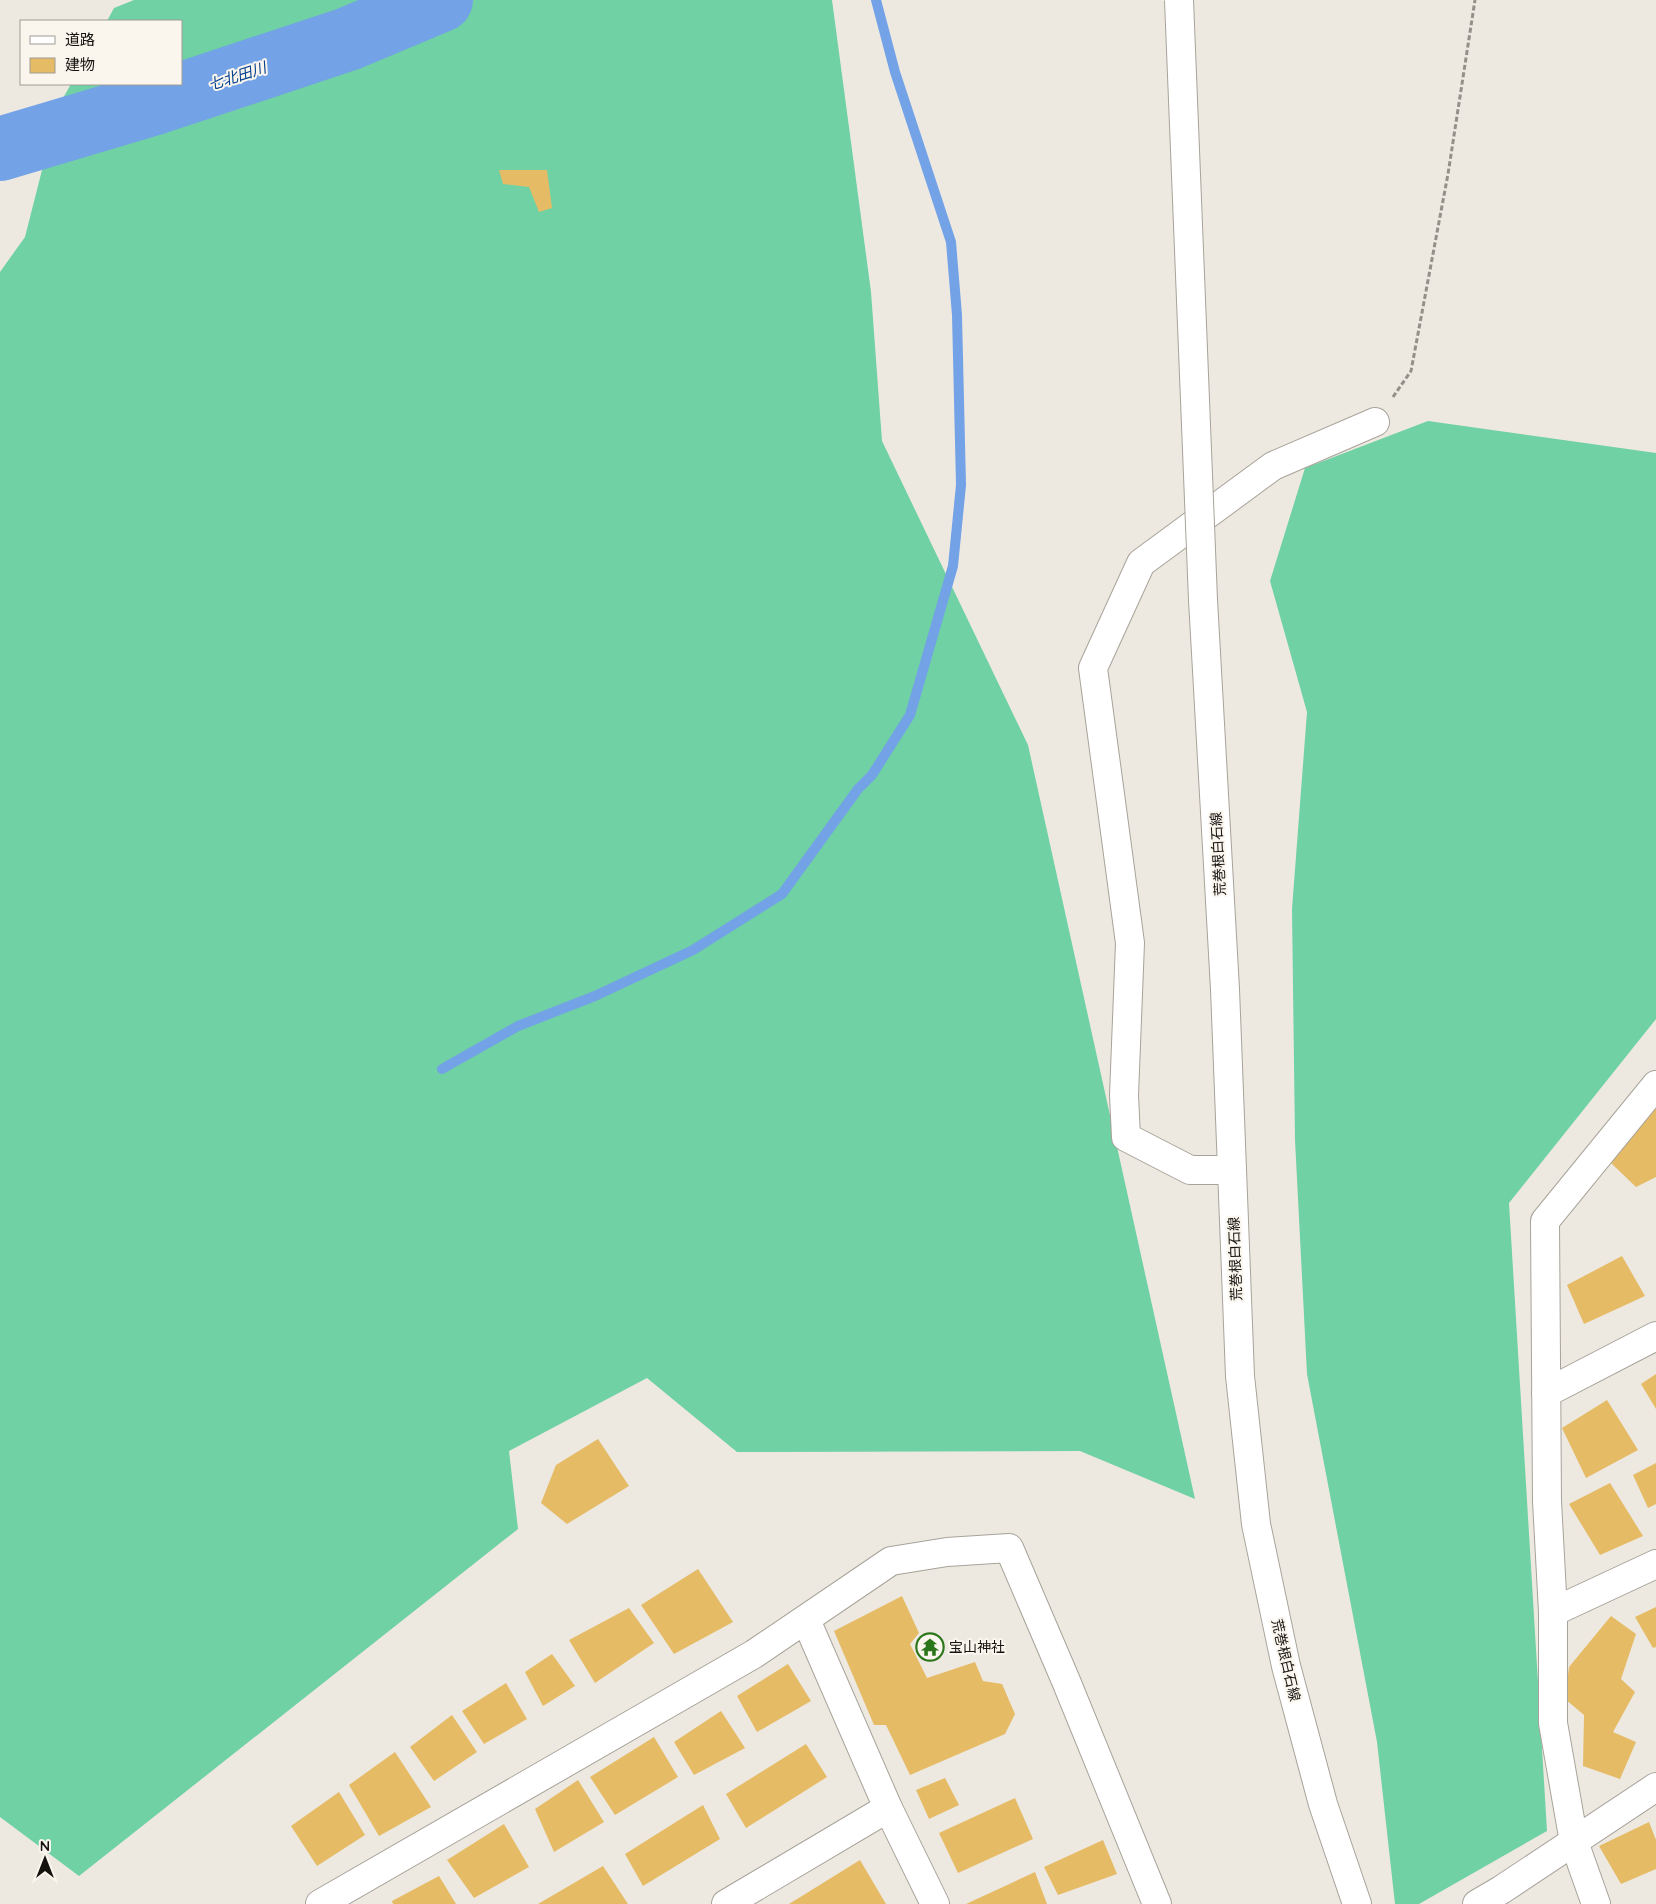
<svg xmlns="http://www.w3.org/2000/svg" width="1656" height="1904" font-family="Quicksand,'Noto Sans JP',sans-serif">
<rect width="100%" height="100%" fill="#eee9e0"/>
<g fill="#6fd1a4">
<path d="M134,0H832L871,292L882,441L1028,745L1195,1499L1080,1451L737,1452L647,1378L509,1451L518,1529L79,1876L0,1817V272L25,237L58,107L71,84H181V21H107L114,8Z"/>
<path d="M1428,421L1656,453V1019L1509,1203L1547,1831L1419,1904H1395L1377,1742L1307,1374L1295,1140L1292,909L1307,712L1270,581L1305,468Z"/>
</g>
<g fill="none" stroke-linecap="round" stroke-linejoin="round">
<path stroke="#73a2e7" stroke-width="10" d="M442,1069L518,1026L595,996L693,950L782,894L858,789L872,775L910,715L953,566L961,485L957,315L951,242L895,72L876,0"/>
<path stroke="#73a2e7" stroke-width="64" d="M0,149L158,102L348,39L441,0"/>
</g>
<g fill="#e5bb66">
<path d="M499,170H547L552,208L539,212L529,187L503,184Z"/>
<path d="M1656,1105V1177L1636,1187L1611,1163Z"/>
<path d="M1622,1256L1645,1296L1584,1324L1567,1285Z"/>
<path d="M1656,1374V1409L1641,1384Z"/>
<path d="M1607,1400L1638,1450L1586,1478L1562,1428Z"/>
<path d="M598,1439L629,1486L567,1524L541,1503L556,1465Z"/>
<path d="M1656,1463V1504L1648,1508L1633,1475Z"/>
<path d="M1610,1483L1643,1536L1600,1555L1569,1504Z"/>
<path d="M698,1569L733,1622L674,1654L641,1605Z"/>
<path d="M902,1596L919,1633L910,1644L927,1678L975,1662L983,1681L1002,1684L1015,1714L1005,1734L910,1775L886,1725H874L834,1631Z"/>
<path d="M1656,1607V1647L1653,1648L1635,1617Z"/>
<path d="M629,1608L654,1643L595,1683L569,1640Z"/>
<path d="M1611,1616L1636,1634L1621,1679L1635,1692L1613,1732L1636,1742L1620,1779L1583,1766L1584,1715L1565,1699L1569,1667Z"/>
<path d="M552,1654L575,1686L543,1706L525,1672Z"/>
<path d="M788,1664L811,1701L757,1732L737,1696Z"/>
<path d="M506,1683L527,1719L484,1744L462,1711Z"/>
<path d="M721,1711L745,1748L694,1775L674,1742Z"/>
<path d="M452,1715L477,1752L434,1781L410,1747Z"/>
<path d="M654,1737L678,1777L615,1815L590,1777Z"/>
<path d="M806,1744L827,1777L746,1828L726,1794Z"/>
<path d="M395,1752L431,1807L379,1836L349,1785Z"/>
<path d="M945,1778L959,1805L929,1819L916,1790Z"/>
<path d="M578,1780L604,1822L554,1852L535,1809Z"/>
<path d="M339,1792L365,1835L317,1866L291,1826Z"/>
<path d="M1015,1798L1033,1839L958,1873L939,1833Z"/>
<path d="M703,1805L720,1839L643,1886L625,1854Z"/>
<path d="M1649,1822L1656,1840V1869L1621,1884L1599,1846Z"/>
<path d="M504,1824L529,1867L474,1898L447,1860Z"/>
<path d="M1103,1840L1117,1874L1058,1895L1044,1867Z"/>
<path d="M860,1860L886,1904H789Z"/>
<path d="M603,1866L628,1904H538Z"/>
<path d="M1035,1872L1047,1904H966Z"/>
<path d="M439,1876L456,1904H393L392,1901Z"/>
</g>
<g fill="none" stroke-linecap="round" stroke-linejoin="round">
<g stroke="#a8a39a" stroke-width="30">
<g id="minor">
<path d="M1203,600L1225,989L1240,1376L1256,1524L1286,1666L1323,1804L1357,1904"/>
<path d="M1232,1170H1190L1126,1137L1124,1095L1130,943L1093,668L1141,563L1273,466L1375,422"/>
<path d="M1546,1393L1656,1336"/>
<path d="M1553,1612L1656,1564"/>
<path d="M806,1620L888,1808L935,1904"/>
<path d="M320,1904L754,1654L891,1561L947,1552L1009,1548L1066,1681L1157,1904"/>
<path d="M726,1904L888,1808"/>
<path d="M1477,1904L1501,1890L1656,1787"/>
<path d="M1596,1904L1574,1842L1553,1723V1612L1547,1501L1545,1221L1656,1085"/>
</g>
</g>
<path stroke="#939089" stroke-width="3" stroke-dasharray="5 2.5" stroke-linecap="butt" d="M1393,397L1411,371L1448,174L1475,0"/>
<use href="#minor" stroke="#fff" stroke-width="28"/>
<g stroke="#a8a39a" stroke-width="30" stroke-linecap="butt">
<path id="minor-bridge" d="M1179,0L1203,600"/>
</g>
<use href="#minor-bridge" stroke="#fff" stroke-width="28"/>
</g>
<defs>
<g id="temple-ring" transform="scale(1.4375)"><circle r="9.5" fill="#fbf6ed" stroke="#2b761b" stroke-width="1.5"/><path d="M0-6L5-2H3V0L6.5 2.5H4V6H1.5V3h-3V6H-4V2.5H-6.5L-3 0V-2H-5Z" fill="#2b761b"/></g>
</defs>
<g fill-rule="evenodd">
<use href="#temple-ring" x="930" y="1647"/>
</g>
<g text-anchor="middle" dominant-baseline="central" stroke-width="4" stroke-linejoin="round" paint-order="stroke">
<g font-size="14" fill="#13120f" stroke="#fbf6ed">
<text transform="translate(1218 854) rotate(-93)">荒巻根白石線</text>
<text transform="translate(1235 1259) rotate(-92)">荒巻根白石線</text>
<text transform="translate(1286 1660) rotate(77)">荒巻根白石線</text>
</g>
<g font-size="14" fill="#13120f" stroke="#fbf6ed" text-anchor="start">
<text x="949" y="1647">宝山神社</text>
</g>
<g font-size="15" font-style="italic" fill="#003f8e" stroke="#fbf6ed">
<text transform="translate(237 76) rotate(-18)">七北田川</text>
</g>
</g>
<rect x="20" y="20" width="162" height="65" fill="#fbf6ed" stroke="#9e9b94"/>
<rect x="30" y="36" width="25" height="8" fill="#ffffff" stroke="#9e9b94"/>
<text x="65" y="45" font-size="15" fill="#13120f">道路</text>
<rect x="30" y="58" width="25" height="15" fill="#e5bb66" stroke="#9e9b94"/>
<text x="65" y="70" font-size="15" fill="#13120f">建物</text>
<g transform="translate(45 1859)" stroke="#fbf6ed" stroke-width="4" paint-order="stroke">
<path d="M0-4L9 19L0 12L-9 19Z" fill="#13120f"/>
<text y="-8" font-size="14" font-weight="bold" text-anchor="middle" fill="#13120f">N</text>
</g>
</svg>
